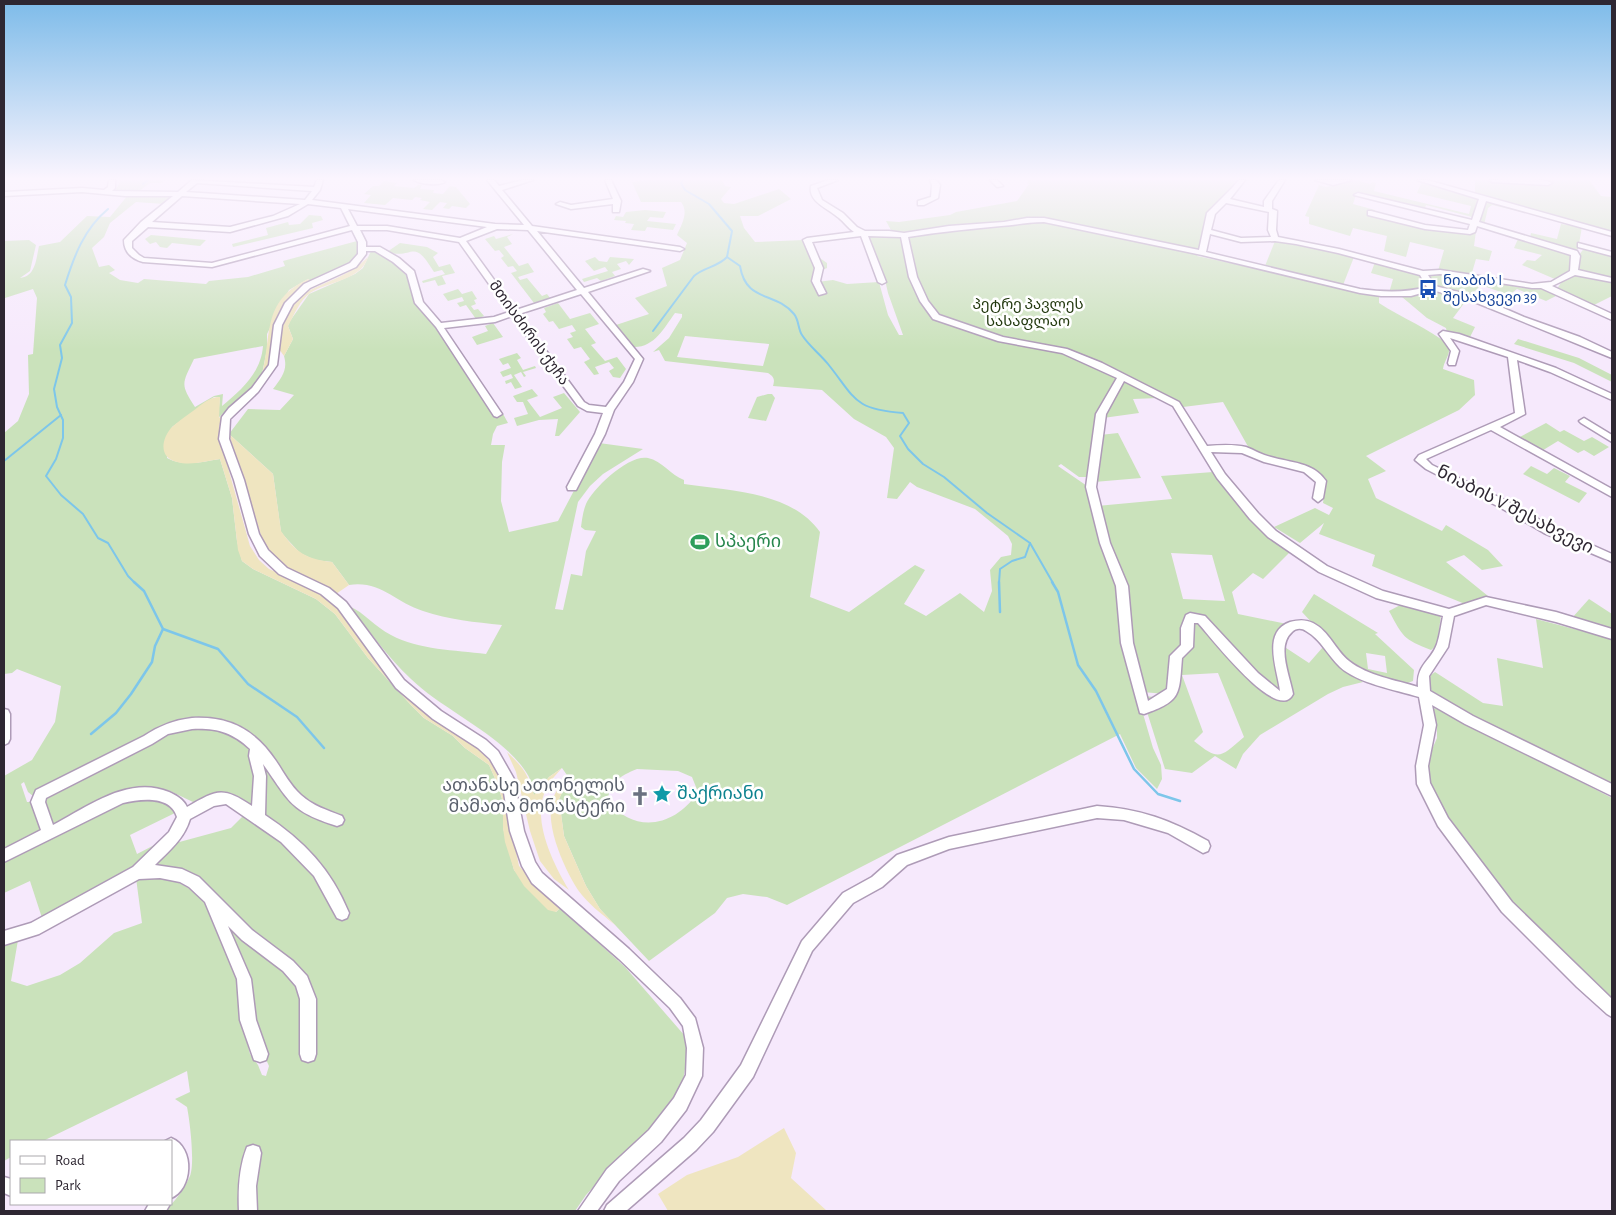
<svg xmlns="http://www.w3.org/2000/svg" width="1616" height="1215" font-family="'Alegreya Sans','Noto Sans Georgian',sans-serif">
<rect width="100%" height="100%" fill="#f6e9fc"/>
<g fill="#cae2bb" fill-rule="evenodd">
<path d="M121,180H165L161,183H150L138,192L115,191Z"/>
<path d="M649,180H722L725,186L731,187L721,199L724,203L734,204L779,189L791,199L758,216H740L744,228L755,242L804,240L814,254L827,263V268L815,273L817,282L833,280L847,284L879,282L888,315L899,335H903L888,293L883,271L869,237L892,232L886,221L899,222L950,215L956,212L1017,201L1029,184L1027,183L1029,180H1236L1230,190L1211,207L1197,256L1379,295V303C1402,318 1428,328 1449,345C1451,354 1444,361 1443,369L1474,380L1475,395L1459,410L1366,456L1386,471L1368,479L1376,498L1442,531L1446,525L1488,550L1503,566L1482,570L1464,555L1446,562L1488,596L1465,604L1372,566L1375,555L1319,534L1324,523L1300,543L1274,527L1315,508L1329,515L1333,508L1323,503L1326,479L1314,469L1250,450L1223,402L1175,408L1158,398L1133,399L1139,413L1103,418L1104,403L1088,477H1079L1061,464L1058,466L1090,488L1112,565L1139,700L1153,748L1161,765L1162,779L1157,789L1136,768L1120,734L787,905L767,897L743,894L727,898L715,913L649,961L600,909L586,886L564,836L559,799L569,778L562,768L549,777L534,796C532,790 531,783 529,777C506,736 445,712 411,679C388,658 369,630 349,606C365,613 375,627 391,635C419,650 455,650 486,654L502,625C475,622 449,620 423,611C395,602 380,580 349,585L332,562L315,560L300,553L286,538L281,532L273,474L229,434L248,409L280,410L294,395L273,389C282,377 288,370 284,356L293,339L288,326L290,321L309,294L355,274L363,268L371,251H375L397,264L409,279L416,304L438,328L494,414L502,412L508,423L497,426L493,434L491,445H505L502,462L501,501L509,532L558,521L599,443L643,449L603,474L590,486L578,502L555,609L563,610L571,574L582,576L586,551L596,531L585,530L581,527C582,520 583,511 586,504C593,488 629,454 648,458C662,461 671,475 684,480V484C729,491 791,491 820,532L810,597L849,612L915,565L925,570L904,604L926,616L960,593L984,612L992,591L990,570L1001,557L1011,555L1012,544L1008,536L975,509L917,487L910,482L897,499L887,498L894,448L886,437L854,419L822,390L773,386C775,379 774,377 768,373L665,361L659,350L653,352L669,338L682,317V314L675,313C664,328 654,348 633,347L616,325L649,314L635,298L667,286L662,268L680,260L687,243L677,235C682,224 689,212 681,202H641L632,182ZM685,336L769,344V345L763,366L677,357ZM637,769L678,771L692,777L698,792C676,826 635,835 608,801C609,782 620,776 637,769Z"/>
<path d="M1356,180L1370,184L1372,182L1376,183L1374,191L1469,214L1471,206L1417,193L1422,181L1564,222L1492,205L1488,208L1484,225L1471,221L1472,217L1426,205L1424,211L1356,195L1353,204L1375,210L1374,214L1405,223L1467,233L1476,231L1474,246L1492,251L1489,261L1476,259L1471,276L1438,271L1444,250L1410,242L1406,257L1384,251L1387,236L1353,228L1350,236L1309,224V217L1305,216L1319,185L1326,187Z"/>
<path d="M1475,180H1589L1601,196L1612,197V233L1475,195Z"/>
<path d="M384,181L397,183L394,186L414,188L418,185H422L420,189L434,190L433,193L443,194L450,186L456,187L470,204L466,208L452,206L449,209L443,208L447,203L440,202L432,210L423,209L430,202L420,200L422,198L415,197L412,200L393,198L385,205L364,203L371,195L364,194L373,186H379Z"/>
<path d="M128,195L171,197L164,204L136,202L110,223L104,237L92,248L99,267L109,265L115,270L109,273L120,280L138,283L144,279L206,284L209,281L248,277L285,266L283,261L357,241C368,263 326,274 311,281L308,279L289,290L267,334V349L261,379L218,418L220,397H214L172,427L167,458C184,467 201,462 220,459L232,498L237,541L242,561L253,569L316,599L335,614L368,658L410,704L424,718L453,736L465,748L489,765L498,785L503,803V828L514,870L556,912L560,908L625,967L685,1036L688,1051L682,1087L657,1123L613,1166L586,1195L575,1211H165C175,1201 184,1190 190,1176C195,1163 190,1122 187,1107L175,1099L190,1092L187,1071L43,1141H11V1157L4,1161V942L18,940L11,981L27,986L60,975L80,963L114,933L142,923L136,878C168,875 187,882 208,906L209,913L241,983L246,1039L250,1054L258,1065L262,1075L266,1076L269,1066L257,1040L223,915L254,935L186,872L173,868L146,867L172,844L231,828L247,812L328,874L307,854L261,816L257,758L311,809L245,735L180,724L33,796L28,792L24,782L21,784L27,802H36L44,832L4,853V776L32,760L55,722L61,686L17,669L12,673L4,674V433L18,421L29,394L28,355L33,354L37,298L33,289L5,298L4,296V241L29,240L36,245L30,271L20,278C36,276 36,259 39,246L60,242L87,216L110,217ZM263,346C261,373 241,390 222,406L223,394L214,396L195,407C180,384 182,384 194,359Z"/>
<path d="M645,210L666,212L663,218L650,217L647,221L676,224L673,230L647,227L645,231L631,230L634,224L625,223L626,221L614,220L616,216L623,217L626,212Z"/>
<path d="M309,215L321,216L323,220L312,223L313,228L233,247L232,244L268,235L266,228L288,222L289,225L300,224Z"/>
<path d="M1561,224L1582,227L1578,249L1573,251L1530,239L1531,233L1557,239Z"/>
<path d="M513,234L507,237L512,244L504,247L519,266L528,263L534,272L518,277L520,280L527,278L542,296L547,294L550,298L534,303L511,273L517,271L513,266L508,267L501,258L504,256L499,250L495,251L485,239L494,236L496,239Z"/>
<path d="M151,235L206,240L200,246L172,243L167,248L160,247L156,242L150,244L145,239Z"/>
<path d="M1518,239L1573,254L1571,271L1557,280L1522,265L1527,260L1535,261L1542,255L1514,248Z"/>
<path d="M1275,241L1354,257L1343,285L1265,266Z"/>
<path d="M400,243L427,247L438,253L433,257L439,267L450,264L455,273L442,276L446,284L438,286L435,280L423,283L422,281L445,274L442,270L434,272C412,236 415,260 387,252Z"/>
<path d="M1585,247L1612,255V296L1594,305L1557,289L1564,278L1575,275L1579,255Z"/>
<path d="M595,257L599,261L607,262L610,257L634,259L629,265L626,261L617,264L621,269L612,272L615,276L601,281L597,278L584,282L582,279L608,271L605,267L594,271L585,261Z"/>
<path d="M1375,262L1419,274L1426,286L1417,292L1389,293L1393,279L1371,273Z"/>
<path d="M1440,273L1524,288H1544L1560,294L1546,301L1517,289L1509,295L1481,285L1470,296L1432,287L1427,277Z"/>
<path d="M458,289L462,294L472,291L477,299L474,300L476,304L471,306L474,310L478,309L484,316L476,319L466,305L460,307L457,303L464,301L462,297L448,301L443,294Z"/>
<path d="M1431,292L1468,298L1453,318L1475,327L1469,339L1447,333L1446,328L1427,318L1402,297Z"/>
<path d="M558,303L570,319L590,313L599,324L585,329L596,343L591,345L605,361L617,357L626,369L620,378L613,377L609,371L614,368L609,362L595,367L599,374L594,375L584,362L590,359L581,347L574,349L567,339L573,337L570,333L576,331L572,325L559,329L553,321L549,322L543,314L546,312L544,308Z"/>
<path d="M493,323L503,337L477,345L472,337L488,331L485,326Z"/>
<path d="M1518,339L1579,358L1612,375V382L1574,363L1514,344Z"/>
<path d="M517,353L521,358L517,360L523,370L535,366L536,368L523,372L526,376L524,377L521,372L514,375L522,387L515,389L511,382L506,384L505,381L513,378L511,374L503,377L500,372L511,368L508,363L503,365L499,359Z"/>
<path d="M532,389L538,396L527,400L540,417L562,408L553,397L564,393L580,412L559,436H555L558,419L539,420L517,426L514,418L528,414L523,402H517L513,396Z"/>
<path d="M768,394H772L775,398L766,421L748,418L757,397Z"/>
<path d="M1546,423L1560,432L1564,430L1584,441L1592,437L1609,447L1594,456L1584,450L1578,453L1558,441L1540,452L1518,438Z"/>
<path d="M1118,433L1141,478L1094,482L1100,435Z"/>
<path d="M1531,466L1547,474L1554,468L1570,476L1565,482L1587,493L1579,503L1523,474Z"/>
<path d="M1213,472L1242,507L1290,552L1263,579L1253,573L1232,592L1238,614L1287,624L1280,633L1285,692H1274L1202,617L1191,612L1184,619V641L1172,670L1166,694L1142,692L1097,506L1172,499L1161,476ZM1171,553L1212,555L1225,601L1183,599Z"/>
<path d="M1314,594L1378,633L1375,634L1414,670L1413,681L1405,684L1355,669L1302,612ZM1366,653L1385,656L1387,673L1368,669Z"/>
<path d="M1589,599L1612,614V631L1572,618Z"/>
<path d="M1404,603L1441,615L1437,645L1431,650C1403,639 1403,637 1389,611Z"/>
<path d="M1536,619L1601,636L1612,640V784L1449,704C1436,696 1430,693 1427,678L1435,672L1483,703L1503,706L1497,658L1543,668Z"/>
<path d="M1190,620L1202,622L1271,697L1277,699L1286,698L1280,644L1309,663L1323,647L1347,673L1363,682L1343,687L1328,694L1260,735L1243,754L1236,769L1215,756L1192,773L1165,769L1142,696L1169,698ZM1218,673L1244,737C1220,757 1220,762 1194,741L1203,732L1182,675Z"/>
<path d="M1431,708L1440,709L1612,798V1001L1558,954L1508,897L1450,825L1428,777L1427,761L1437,738V723Z"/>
<path d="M192,726L236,732L251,751L258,778L254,807C245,801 233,790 221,793C212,795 204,802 195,803L168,790L144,789L50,828L41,798L164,732Z"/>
<path d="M145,796L163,800L177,812L130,835L137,854L170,837L142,862L43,921L30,881L4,893V859L122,799Z"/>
</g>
<g fill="#efe5c0">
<path d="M368,257C361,281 328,281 310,293C300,300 294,315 288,326L293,339L284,356L279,349C286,274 328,296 368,257Z"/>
<path d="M308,279L311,281C291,293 275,314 272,338C270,358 275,360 261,379C273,336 260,302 308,279Z"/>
<path d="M250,390L226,414L221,420L219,427L225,457L250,546L259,560L269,569L316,590L329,600L344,614L398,684L466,737L486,757L499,773L519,866L560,908L556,912L548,910L524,886L514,870L505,842L503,828V802L498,785L489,765L465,748L453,736L424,718L410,704L368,658L335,614L316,599L253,569L242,561L238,550L232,498L220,459C206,461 191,466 177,462C159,458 161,440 171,428C177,422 185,417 193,411C201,405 209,397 220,397L219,418L237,400Z"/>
<path d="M229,434L273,474L281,531C296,553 307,559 332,562L349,585L336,594C309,579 283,570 264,545Z"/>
<path d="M507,752C523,767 528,774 534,795L549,777L562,768C555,776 547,784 544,794C533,823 554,865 569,890L554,879L540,861L530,831L516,772Z"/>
<path d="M569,778L559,799L564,836L586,886L600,909L615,925C602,914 588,904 578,890C564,868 540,817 556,792C559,786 564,782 569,778Z"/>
<path d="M784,1128L796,1153L791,1178L827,1211H668L658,1194L687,1175L738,1157Z"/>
</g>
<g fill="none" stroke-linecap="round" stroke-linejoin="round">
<g stroke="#7dc6ea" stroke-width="2">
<path d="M683,180L681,183L685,190L709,204L732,231L727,257L740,266C746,303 775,291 794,314C799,320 798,329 802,335C809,346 820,354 828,364C856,399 853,409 903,413L909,423L900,436L908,449L923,464L944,477L987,513L1030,543L1053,583"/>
<path d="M143,184L148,180"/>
<path d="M108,209C84,229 74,256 65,285L71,297L72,323L60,345L62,358L54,389L57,407L63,420V438L56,459L46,476L61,495L83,514L98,538L108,543L128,576L135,583"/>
<path d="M653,331L694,276C704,267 718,267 727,257"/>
<path d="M4,461L61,415"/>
<path d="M999,583L1000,569L1012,561L1025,557L1030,543"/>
</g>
<g stroke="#7dc6ea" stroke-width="2.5">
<path d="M134,582L144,591L163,629L218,649L248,684L297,717L324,748"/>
<path d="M999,582L1000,612"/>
<path d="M1052,582L1058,592L1078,665L1096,691L1134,769L1158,794L1180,801"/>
<path d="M91,734L116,713L131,694L152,662L155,646L163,629"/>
</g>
<g stroke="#ae9bb7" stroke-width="3">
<g id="minor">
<path d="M109,180H115V188L112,191L178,192L192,180L314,187L317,180H323L320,190L312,200L495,224L524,225L487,180H494L499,186L523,180H533L502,190L532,226L680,247L684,249L680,251L537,231L584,288L643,269L650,271L588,292L643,359L633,382L614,410L605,434L576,490H568L567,487L595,434L603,413L587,411L578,406L512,316L495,322L444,328L502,414L497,417L494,416L436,327L415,303L407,274L393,262L375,251H366V254L356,267L310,288L293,304L282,325L277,365L258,392L230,419L229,439L244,480L259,534L268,550L287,568L329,588L346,602L404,680L441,711L486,740L498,751L514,779L524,831L535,862L542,873L629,949L680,998L695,1018L703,1048L702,1076L686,1110L661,1142L619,1181L597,1211H578L607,1169L649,1130L674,1098L686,1075L687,1048L683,1026L670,1008L619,959L532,883L522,866L510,831L502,780L490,759L478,748L433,719L396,688L338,608L321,594L279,574L260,556L249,534L234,480L219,439L222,417L229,408L252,388L269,365L274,325L285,303L304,284L350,263L358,254V242L352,230L212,267L143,262C132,259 124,252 124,240L141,222L173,196H125L82,192L4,196V192L82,188L104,190L108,187ZM197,183L312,191L305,200L186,192ZM182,196L300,204L273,216L230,227L152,222ZM308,204L341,208L350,226L212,263L144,258L139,255L132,248V241L148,227L230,232L288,216ZM348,209L487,227L460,238L387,226H357ZM497,229L528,230L577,290L516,310L466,241ZM360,230H387L459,242L509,312L494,317L441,323L423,302L414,271L399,258L380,247H366V242ZM581,294L635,359L624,382L606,407L589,405L584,402L519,314Z"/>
<path d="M414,180H440L445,182C438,186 420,184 414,180Z"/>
<path d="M605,180H611L621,201L619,212H613V204L571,209L556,204L560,202L571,205L613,199Z"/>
<path d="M828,180H838L817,188L822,200L843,213L857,227L865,231H889L904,233L949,226L1004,222L1027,218H1044L1199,250L1207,213L1232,188L1239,180H1245L1230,199L1264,207V201L1279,180H1285L1272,201V209L1277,211L1276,230L1278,237L1339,249L1423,271L1440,270L1532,284L1551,282L1570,271L1571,255L1477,226L1475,232L1470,234L1425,229L1368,215V211H1371L1425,225L1468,230L1470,224L1354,195L1358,193L1472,220L1479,199L1417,180H1427L1612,232V236L1486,201L1479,222L1577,251L1580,256L1578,270L1612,278V282L1575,275L1552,286L1612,314V320L1541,288H1532L1440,274L1428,275L1435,286L1478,297L1524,317L1580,337L1612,352V358L1472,301L1432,290L1411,296H1381L1360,293L1202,255L1044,222C1029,222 1016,225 1001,226C970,229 939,232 908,237L917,277L928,301L939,315L1003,337L1067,349L1102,363L1179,402L1207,446C1220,445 1233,444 1246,447C1254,450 1262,455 1271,457C1291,463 1313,462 1326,481L1323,498L1318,502L1313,498L1316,482L1304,472L1264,462L1242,453L1211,452L1225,474L1258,513L1276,531L1327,566L1383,591L1449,609L1486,597L1556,612L1612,629V639L1556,622L1486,605L1454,616L1448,647L1429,676L1430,691L1473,716L1612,784V796L1465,724L1432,705L1436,725L1428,766L1430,783L1448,818L1512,902L1612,999V1017L1607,1014L1577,987L1502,912L1438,826L1417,784L1416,766L1424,725L1419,697C1396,690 1357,683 1340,667C1328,656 1321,639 1306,631C1302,628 1296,628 1292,632C1276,646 1290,676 1293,694C1278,725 1210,636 1198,623H1194L1193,647L1182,658C1179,694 1182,701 1144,714L1140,713L1121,643L1116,586L1100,543L1086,487L1096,414L1117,378L1062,353L998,341L933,319L920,301L909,277L901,237L868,236L886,282L882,284L878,282L861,236L812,242L823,268L820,281L826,293L819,295L812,281L815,268L803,240L807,238L854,232C848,228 844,222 839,218C828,208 808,202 811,186ZM1226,203L1269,212L1268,230L1271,237L1241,238L1211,230L1215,214ZM1210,234L1241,242L1275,241L1296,244L1338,253L1420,275L1427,287C1405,293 1383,292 1360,289L1206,252ZM1124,381L1173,406L1217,478L1250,519L1268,537L1319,572L1376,598L1443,616C1441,625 1440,635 1437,644C1431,661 1416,665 1418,687C1396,680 1368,676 1349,661C1336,651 1329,631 1313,623C1305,619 1298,620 1290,622C1261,632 1278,671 1280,691L1258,673L1205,616L1190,613L1186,615L1181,628V645L1170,656L1167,689L1148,701L1133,643L1128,586L1110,543L1096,487L1106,414Z"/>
<path d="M930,180H936L940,185L938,198L924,205H918V201L931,197L932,185Z"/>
<path d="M990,180H997L1003,186L997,187Z"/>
<path d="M1315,180H1352L1333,185Z"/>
<path d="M1489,180C1502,180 1542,177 1552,183L1548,185L1492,182Z"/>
<path d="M1578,243L1612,252V256L1578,247Z"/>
<path d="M1443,331L1459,334L1556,368L1612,394V400L1550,372L1517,360L1525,414L1500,427L1612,489V497L1491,430L1426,459L1432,465L1509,502L1552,527L1612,554V562L1544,533L1501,508L1426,469L1415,460L1419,455L1515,413L1508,357L1450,338L1459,351L1455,365H1449L1448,363L1451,351L1439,334Z"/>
<path d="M1584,418L1612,435V442L1581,423L1579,421Z"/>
<path d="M4,709L8,710L10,714V739L8,743L4,745Z"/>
<path d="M192,718C230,716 255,730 276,761C284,773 290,785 301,795C313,806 327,810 342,816L344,820L342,824L337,826C290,811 290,802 263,764L266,776L265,815C304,841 331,869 349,913L347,918L342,920L337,918L314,876L281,842L226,804L214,806L190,819C184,839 169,851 155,865L182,869L199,877L252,930L293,961L307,976L316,999V1054L314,1060L308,1062L302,1060L300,1054V999L296,986L283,971L242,940L228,926L251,979L256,1020L268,1054L266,1060L260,1062L254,1060L240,1020L237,979L205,902L189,887L180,882L160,878L139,879L39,934L4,945V931L31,923L133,867L169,832L177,817C170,795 141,799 123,803L4,862V849L41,830L31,802L36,790L144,736C159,726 174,720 192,718ZM192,729C216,728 232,732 250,749L249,756L254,776L252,806C222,786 217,790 187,807C184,800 176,795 169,792C129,775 87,807 53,825L45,802L46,798L152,744L168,734Z"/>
<path d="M1097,806C1141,809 1170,820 1208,841L1210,846L1208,851L1203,853L1168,833L1124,820L1097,818L949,849L907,865L882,887L853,903L812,951L753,1077L713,1132L696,1150L626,1211H604L607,1205L684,1138L701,1120L741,1065L802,941L843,893L872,877L897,855L949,837Z"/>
<path d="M171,1138C196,1148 192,1190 171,1198V1141H165Z"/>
<path d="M253,1145L259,1147L261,1153L256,1186L257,1211H239C238,1190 239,1167 247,1147Z"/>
<path d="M4,1177L11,1179V1196L4,1193Z"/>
<path d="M149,1204H170L166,1211H145Z"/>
</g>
</g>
<use href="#minor" fill="#fff" fill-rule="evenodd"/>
</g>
<linearGradient id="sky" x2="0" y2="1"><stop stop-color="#7dbbe9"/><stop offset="0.51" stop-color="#fbf5fe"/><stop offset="1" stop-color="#fbf5fe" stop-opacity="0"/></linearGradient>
<rect width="1616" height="350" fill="url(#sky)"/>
<defs>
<g id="bus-bare" transform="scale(1.5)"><path d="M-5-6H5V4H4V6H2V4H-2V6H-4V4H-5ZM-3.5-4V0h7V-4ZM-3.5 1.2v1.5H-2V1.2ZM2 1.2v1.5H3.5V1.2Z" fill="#1a4fb4" stroke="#fff" stroke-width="2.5" paint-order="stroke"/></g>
<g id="stadium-bare" transform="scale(1.5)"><path d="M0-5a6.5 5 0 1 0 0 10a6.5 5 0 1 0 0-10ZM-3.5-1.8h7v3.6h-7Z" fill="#2e9e5b" stroke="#fff" stroke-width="2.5" paint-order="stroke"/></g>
<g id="sight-bare" transform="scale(1.5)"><path d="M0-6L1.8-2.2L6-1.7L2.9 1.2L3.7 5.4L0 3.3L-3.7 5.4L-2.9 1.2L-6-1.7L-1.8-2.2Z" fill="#0f9aa8" stroke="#fff" stroke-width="2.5" paint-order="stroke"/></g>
<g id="church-bare" transform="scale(1.5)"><path d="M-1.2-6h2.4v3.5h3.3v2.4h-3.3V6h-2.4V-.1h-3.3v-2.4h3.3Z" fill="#6b7280" stroke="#fff" stroke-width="2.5" paint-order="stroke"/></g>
</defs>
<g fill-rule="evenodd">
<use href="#bus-bare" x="1428" y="289"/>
<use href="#stadium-bare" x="700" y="542"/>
<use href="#sight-bare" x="662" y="794"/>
<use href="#church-bare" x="640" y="796"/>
</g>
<g text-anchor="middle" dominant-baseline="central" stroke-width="5" stroke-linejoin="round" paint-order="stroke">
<g font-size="15" fill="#164399" stroke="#fff" text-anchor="start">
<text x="1443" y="280">ნიაბის I<tspan x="1443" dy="17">შესახვევი 39</tspan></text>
</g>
<g font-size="15" fill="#243a10" stroke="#fff">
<text x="1028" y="304">პეტრე პავლეს<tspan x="1028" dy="17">სასაფლაო</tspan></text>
</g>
<g font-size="15" fill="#2e2732" stroke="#fff">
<text transform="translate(529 333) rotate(54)">მთისძირის ქუჩა</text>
</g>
<g font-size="18" fill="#2e2732" stroke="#fff">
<text transform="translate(1515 510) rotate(27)">ნიაბის V შესახვევი</text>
</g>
<g font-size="18" fill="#27864d" stroke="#fff" text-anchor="start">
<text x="715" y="542">სპაერი</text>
</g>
<g font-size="18" fill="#5b616d" stroke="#fff" text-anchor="end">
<text x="625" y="786">ათანასე ათონელის<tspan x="625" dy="21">მამათა მონასტერი</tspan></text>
</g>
<g font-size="18" fill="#0d838f" stroke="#fff" text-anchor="start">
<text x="677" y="794">შაქრიანი</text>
</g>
</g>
<rect width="1616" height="1215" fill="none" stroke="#2e2732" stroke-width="10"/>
<rect x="10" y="1140" width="162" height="65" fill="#ffffff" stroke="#aba9ad"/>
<rect x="20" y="1156" width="25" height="8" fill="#ffffff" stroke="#aba9ad"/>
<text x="55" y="1165" font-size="15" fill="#2e2732">Road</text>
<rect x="20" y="1178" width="25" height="15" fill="#cae2bb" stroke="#aba9ad"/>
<text x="55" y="1190" font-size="15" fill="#2e2732">Park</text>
</svg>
